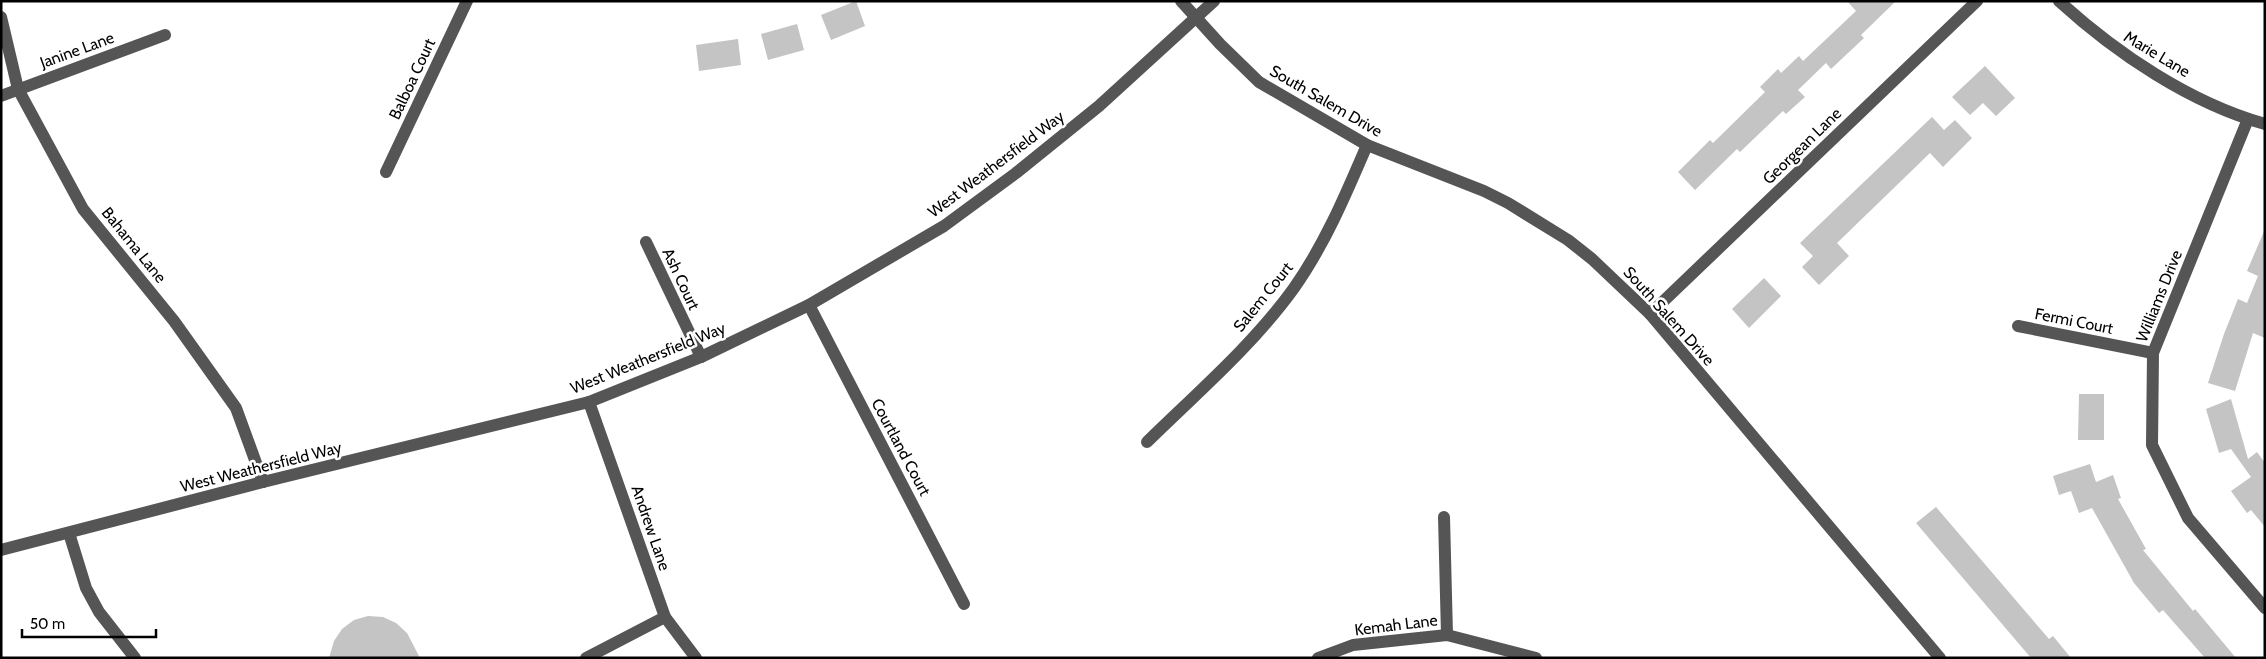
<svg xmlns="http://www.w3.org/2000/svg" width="2266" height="659" font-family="Cabin,sans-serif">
<rect width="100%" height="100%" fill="#fff"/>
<g fill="#c4c4c4">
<path d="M856,1L865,26L831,40L821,15Z"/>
<path d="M1847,1H1896L1861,35L1864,38L1831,69L1826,63L1798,90L1805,97L1786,114L1783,111L1740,152L1737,149L1695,190L1678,172L1710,140L1713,143L1765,92L1760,87L1778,69L1781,73L1799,56L1803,61L1856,11Z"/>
<path d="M797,24L804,50L768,60L761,34Z"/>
<path d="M738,39L741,65L699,71L696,45Z"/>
<path d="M1985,66L2015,98L1996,116L1983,103L1970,115L1952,97Z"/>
<path d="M1932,117L1944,130L1955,120L1972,138L1943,167L1930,153L1837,243L1849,256L1819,285L1802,267L1813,256L1800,243Z"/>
<path d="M2265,229V338L2253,333L2235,391L2208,383L2224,334L2238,299L2247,303L2258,276L2247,271Z"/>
<path d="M1764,278L1781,296L1749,328L1732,309Z"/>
<path d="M2079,394H2104V440H2078Z"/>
<path d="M2231,399L2248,459L2257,452L2265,463V527L2251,510L2247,513L2231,491L2251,477L2231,449L2219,453L2206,409Z"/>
<path d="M2090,464L2096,482L2113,475L2121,498L2118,499L2146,549L2143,550L2193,611L2195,609L2236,658H2205L2163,610L2159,613L2134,583L2092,508L2079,513L2071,491L2059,495L2053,476Z"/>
<path d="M1936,507L2049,639L2053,636L2071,658H2031L1916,523Z"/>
<path d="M368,616L383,617L396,623L407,633L420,658H329L334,641L342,629L354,620Z"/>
</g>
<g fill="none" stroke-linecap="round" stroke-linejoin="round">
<g stroke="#555" stroke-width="12">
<path d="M1181,1L1220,44L1259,82L1367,145L1484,191L1508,203L1568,240L1592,259L1650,314L1940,658"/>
<path d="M2059,1C2116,53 2190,103 2265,124"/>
<path d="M1,17L18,89L83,209L174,321L236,408L263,482"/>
<path d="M1,96L165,35"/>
<path d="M2248,119L2153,353L2152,445L2188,518L2265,608"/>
<path d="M386,172L467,1"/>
<path d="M646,242L701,357"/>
<path d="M809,305L964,604"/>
<path d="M1650,314L1977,1"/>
<path d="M2018,326L2153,353"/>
<path d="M589,402L665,617L696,658"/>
<path d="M1147,442C1197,393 1253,345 1294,288C1325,244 1346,194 1367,145"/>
<path d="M1444,517L1447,635"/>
<path d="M69,533L86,588L99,612L135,658"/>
<path d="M1,550L263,482L589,402L701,357L809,305L944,226L1016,173L1099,106L1214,1"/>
<path d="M586,658L665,617"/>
<path d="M1318,658L1353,645L1447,635L1536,658"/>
</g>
</g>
<g text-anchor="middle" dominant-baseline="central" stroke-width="5" stroke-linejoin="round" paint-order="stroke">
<g font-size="16" fill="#000" stroke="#fff">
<text transform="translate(77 50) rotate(-20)">Janine Lane</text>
<text transform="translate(2157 54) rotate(31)">Marie Lane</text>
<text transform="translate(412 79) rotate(-65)">Balboa Court</text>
<text transform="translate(1326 101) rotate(30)">South Salem Drive</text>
<text transform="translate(1802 146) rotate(-44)">Georgean Lane</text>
<text transform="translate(996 164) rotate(-37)">West Weathersfield Way</text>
<text transform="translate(134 245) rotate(51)">Bahama Lane</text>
<text transform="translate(681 279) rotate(65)">Ash Court</text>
<text transform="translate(2159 296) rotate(-68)">Williams Drive</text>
<text transform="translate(1263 297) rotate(-51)">Salem Court</text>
<text transform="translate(1669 316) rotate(48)">South Salem Drive</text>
<text transform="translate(2074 321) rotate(11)">Fermi Court</text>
<text transform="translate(648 358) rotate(-22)">West Weathersfield Way</text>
<text transform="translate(901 447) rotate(62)">Courtland Court</text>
<text transform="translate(261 467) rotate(-14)">West Weathersfield Way</text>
<text transform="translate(651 528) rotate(71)">Andrew Lane</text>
<text transform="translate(1396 625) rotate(-7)">Kemah Lane</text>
</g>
</g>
<rect width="2266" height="659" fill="none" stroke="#000000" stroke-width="5"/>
<path d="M22 629v8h134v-8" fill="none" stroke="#000000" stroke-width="2.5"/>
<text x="30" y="629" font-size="15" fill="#000000" stroke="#ffffff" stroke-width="4" paint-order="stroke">50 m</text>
</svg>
